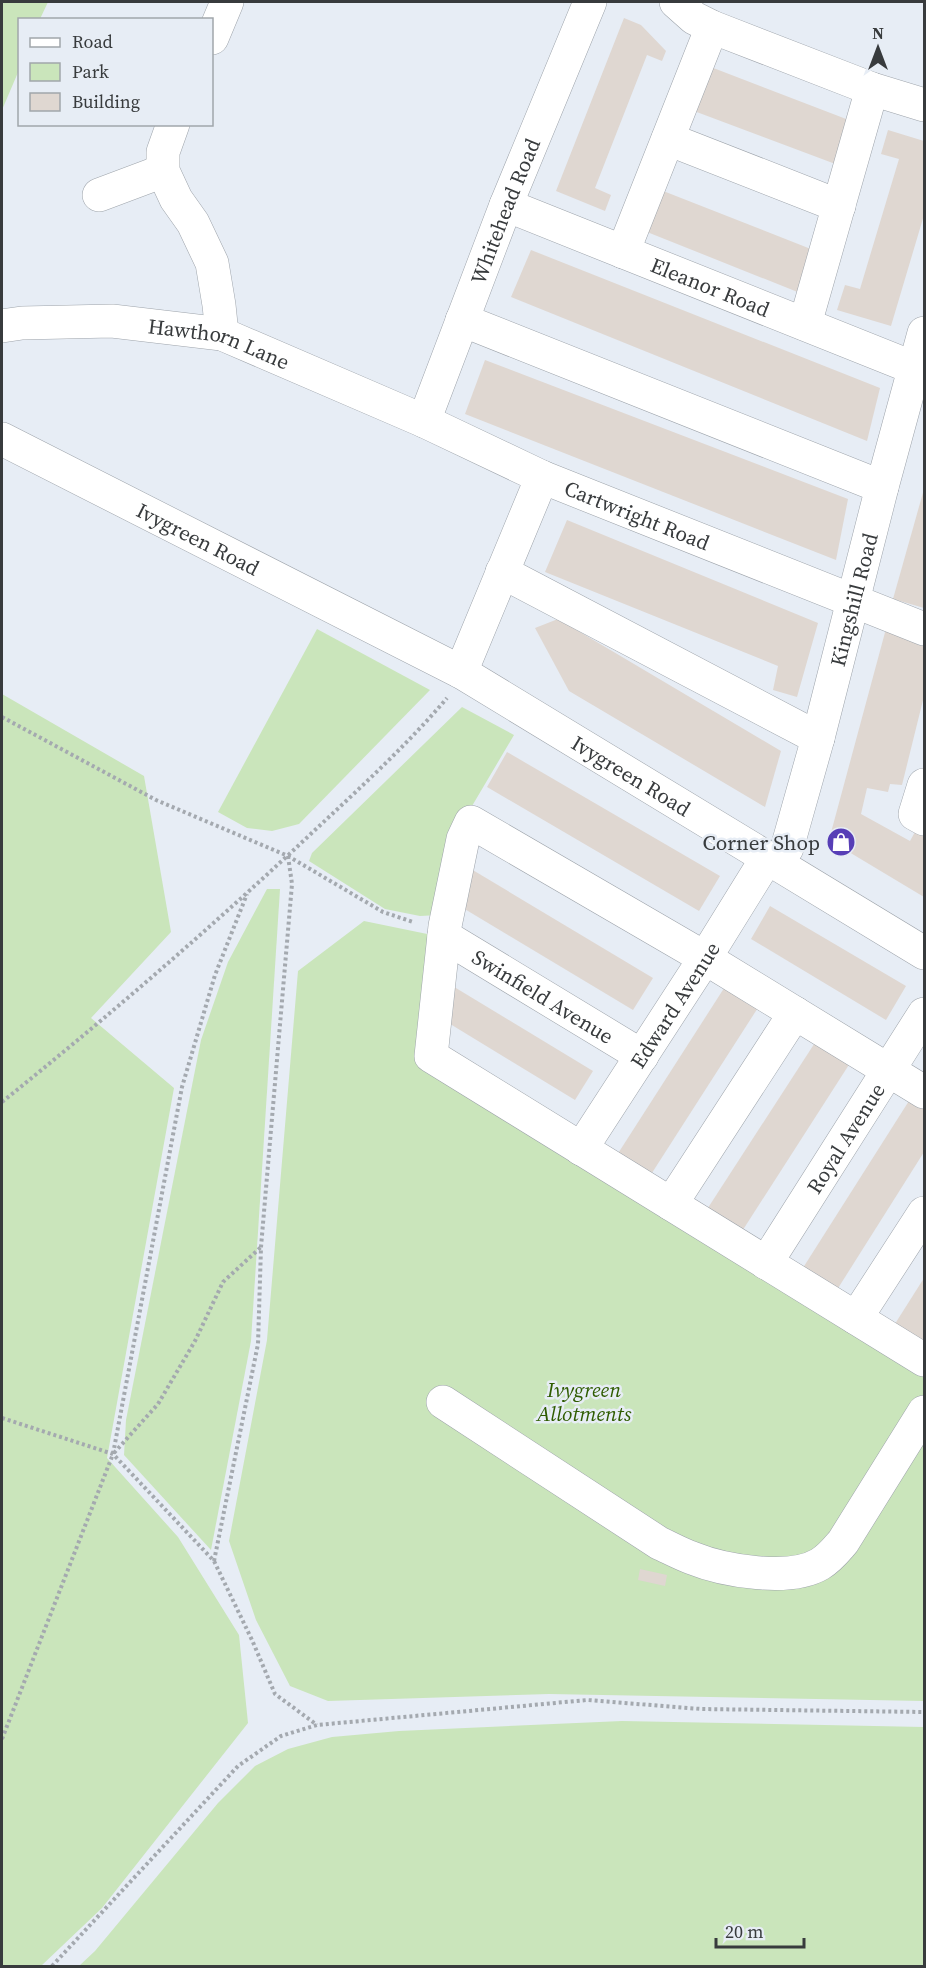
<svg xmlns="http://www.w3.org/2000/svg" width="926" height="1968" font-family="'Source Serif 4',serif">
<rect width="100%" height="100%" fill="#e7edf5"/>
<g fill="#cae5bb">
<path d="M2,2H48L40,19L20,20L19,70L2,110Z"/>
<path d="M317,629L430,690L299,824L272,831L247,828L218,812Z"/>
<path d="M2,694L144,776L171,932L91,1018L174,1088L107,1458L178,1537L239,1635L248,1723L102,1908L41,1966H2Z"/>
<path d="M462,707L514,735L446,850L439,915L420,916L385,909L309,861L312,853Z"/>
<path d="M267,889H280L251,1341L211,1550L124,1455L126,1420L201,1040L228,962Z"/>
<path d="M364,921L437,936L425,1062L924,1368V1701L549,1694L328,1701L290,1686L256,1620L229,1541L267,1340L298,971Z"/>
<path d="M622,1721L924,1727V1966H79L95,1951L218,1803L255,1766L288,1749L332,1737L399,1731Z"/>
</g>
<g fill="#dfd7d1">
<path d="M624,18L641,25L666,51L662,61L647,55L595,188L611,195L605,211L556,191Z"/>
<path d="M703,64L854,122L838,165L686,108Z"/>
<path d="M888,130L924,141V215L891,326L837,310L845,285L860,289L899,159L881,154Z"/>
<path d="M653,187L821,253L805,295L637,228Z"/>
<path d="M531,250L880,388L867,441L511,297Z"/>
<path d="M485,360L848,499L836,560L465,414Z"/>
<path d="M924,489V608L893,599Z"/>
<path d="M567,520L818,623L797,697L773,690L778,666L545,572Z"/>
<path d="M558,619L781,751L765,807L569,691L535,628Z"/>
<path d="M887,625L924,636V696L902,785L890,784L888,792L867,788L861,814L910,841L915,832L924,836V897L829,840Z"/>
<path d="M507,752L720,876L699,911L487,787Z"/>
<path d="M466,866L653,978L633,1010L458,905Z"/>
<path d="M770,906L906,986L886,1020L751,939Z"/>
<path d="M446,982L593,1071L575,1100L442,1019Z"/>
<path d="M728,982L761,1003L650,1176L617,1155Z"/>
<path d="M818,1038L852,1060L739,1236L704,1214Z"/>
<path d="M914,1093L924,1100V1152L835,1293L801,1271Z"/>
<path d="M924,1278V1347L893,1327Z"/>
<path d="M640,1569L667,1575L665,1586L638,1580Z"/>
</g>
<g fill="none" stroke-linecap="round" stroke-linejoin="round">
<g stroke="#9ea4ab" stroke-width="34">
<g id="minor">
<path d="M676,2L694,18L712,27L872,89L924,105"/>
<path d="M212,38L227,2"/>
<path d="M173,124L163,152V171L176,199L193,223L212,263L219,305L222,334"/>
<path d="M668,139L839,206"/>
<path d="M99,195L163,171"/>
<path id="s1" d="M506,205L924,372"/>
<path d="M623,252L712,27"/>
<path d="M462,320L882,487"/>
<path d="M805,324L872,89"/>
<path id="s2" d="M2,326L22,323L112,321L222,334L424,421L542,477L924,629"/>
<path id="s3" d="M424,421L506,205L590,2"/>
<path id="s4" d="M2,439L461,672L924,953"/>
<path d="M502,572L818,738"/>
<path d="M461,672L542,477"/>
<path d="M924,785L915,814L924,819"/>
<path id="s5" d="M777,864L787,848L818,738L882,487L924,333"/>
<path id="s6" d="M444,936L642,1056"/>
<path d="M924,1092L705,958L471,822L463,839L445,926L431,1056L924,1360"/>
<path id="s7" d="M581,1149L705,958L767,858"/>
<path d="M671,1204L795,1013"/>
<path id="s8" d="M766,1263L924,1014"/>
<path d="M856,1318L924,1213"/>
<path d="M443,1402L659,1543C670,1548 681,1554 692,1558C724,1571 790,1582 820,1564C830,1558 836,1550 843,1542L924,1412"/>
</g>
</g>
<g stroke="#a4a9af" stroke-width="4" stroke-dasharray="3 3" stroke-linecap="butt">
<path d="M2,717L156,800L288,856L383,912L413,922"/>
<path d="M2,1102C109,1016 214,925 315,830C360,788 407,745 447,698"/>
<path d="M2,1418L113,1454L214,1561L252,1640L275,1694L317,1725"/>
<path d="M114,1453L158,1404L195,1341L223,1282L261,1247"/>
<path d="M214,1561L258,1344L261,1247L292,884L288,856"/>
<path d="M2,1739L113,1454L182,1087L215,975L247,894"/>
<path d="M52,1966L238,1766L281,1736L317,1725L587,1700L701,1709L924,1712"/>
</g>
<use href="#minor" stroke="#fff" stroke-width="33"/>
</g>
<defs>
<g id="shop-disc" transform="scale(1.5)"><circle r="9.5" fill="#573eb6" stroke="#e7edf5"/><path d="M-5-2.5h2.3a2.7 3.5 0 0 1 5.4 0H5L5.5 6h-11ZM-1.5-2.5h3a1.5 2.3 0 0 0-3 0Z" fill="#fff"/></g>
</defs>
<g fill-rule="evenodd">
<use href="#shop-disc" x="841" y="842"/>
</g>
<g text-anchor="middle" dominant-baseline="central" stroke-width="5" stroke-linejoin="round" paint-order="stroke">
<g font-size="21" fill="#383b3d" stroke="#e7edf5">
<text stroke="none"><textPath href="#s3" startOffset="225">Whitehead Road</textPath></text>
<text stroke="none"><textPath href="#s1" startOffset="220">Eleanor Road</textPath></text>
<text stroke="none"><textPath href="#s2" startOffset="220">Hawthorn Lane</textPath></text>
<text stroke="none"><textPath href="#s2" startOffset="674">Cartwright Road</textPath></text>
<text stroke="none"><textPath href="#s4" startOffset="220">Ivygreen Road</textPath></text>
<text stroke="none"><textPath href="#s5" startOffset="276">Kingshill Road</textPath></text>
<text stroke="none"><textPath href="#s4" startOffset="714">Ivygreen Road</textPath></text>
<text stroke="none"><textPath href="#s6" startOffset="116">Swinfield Avenue</textPath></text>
<text stroke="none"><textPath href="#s7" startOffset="172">Edward Avenue</textPath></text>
<text stroke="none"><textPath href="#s8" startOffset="148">Royal Avenue</textPath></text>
</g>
<g font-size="21" fill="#383b3d" stroke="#e7edf5" text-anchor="end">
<text x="820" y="842">Corner Shop</text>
</g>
<g font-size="21" font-style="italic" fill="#2f5c00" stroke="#e7edf5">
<text x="584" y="1389">Ivygreen<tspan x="584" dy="24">Allotments</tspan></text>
</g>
</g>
<rect width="926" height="1968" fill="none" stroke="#383b3d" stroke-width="6"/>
<rect x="18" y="18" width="195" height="108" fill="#e7edf5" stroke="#a1a6ab" stroke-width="1.5"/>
<rect x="30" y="38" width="30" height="9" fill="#ffffff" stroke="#a1a6ab" stroke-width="1.5"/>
<text x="72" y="48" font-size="18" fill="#383b3d">Road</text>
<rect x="30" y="63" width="30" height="18" fill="#cae5bb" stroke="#a1a6ab" stroke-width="1.5"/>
<text x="72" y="78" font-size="18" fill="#383b3d">Park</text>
<rect x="30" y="93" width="30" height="18" fill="#dfd7d1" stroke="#a1a6ab" stroke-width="1.5"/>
<text x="72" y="108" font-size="18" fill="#383b3d">Building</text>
<g transform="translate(878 48)" stroke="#e7edf5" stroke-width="4.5" paint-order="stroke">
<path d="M0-4.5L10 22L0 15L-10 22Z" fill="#383b3d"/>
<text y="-9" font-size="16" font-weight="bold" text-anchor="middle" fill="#383b3d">N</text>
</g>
<path d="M716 1938v9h88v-9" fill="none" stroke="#383b3d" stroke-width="3"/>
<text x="725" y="1938" font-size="18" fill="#383b3d" stroke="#e7edf5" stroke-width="4.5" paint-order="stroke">20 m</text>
</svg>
